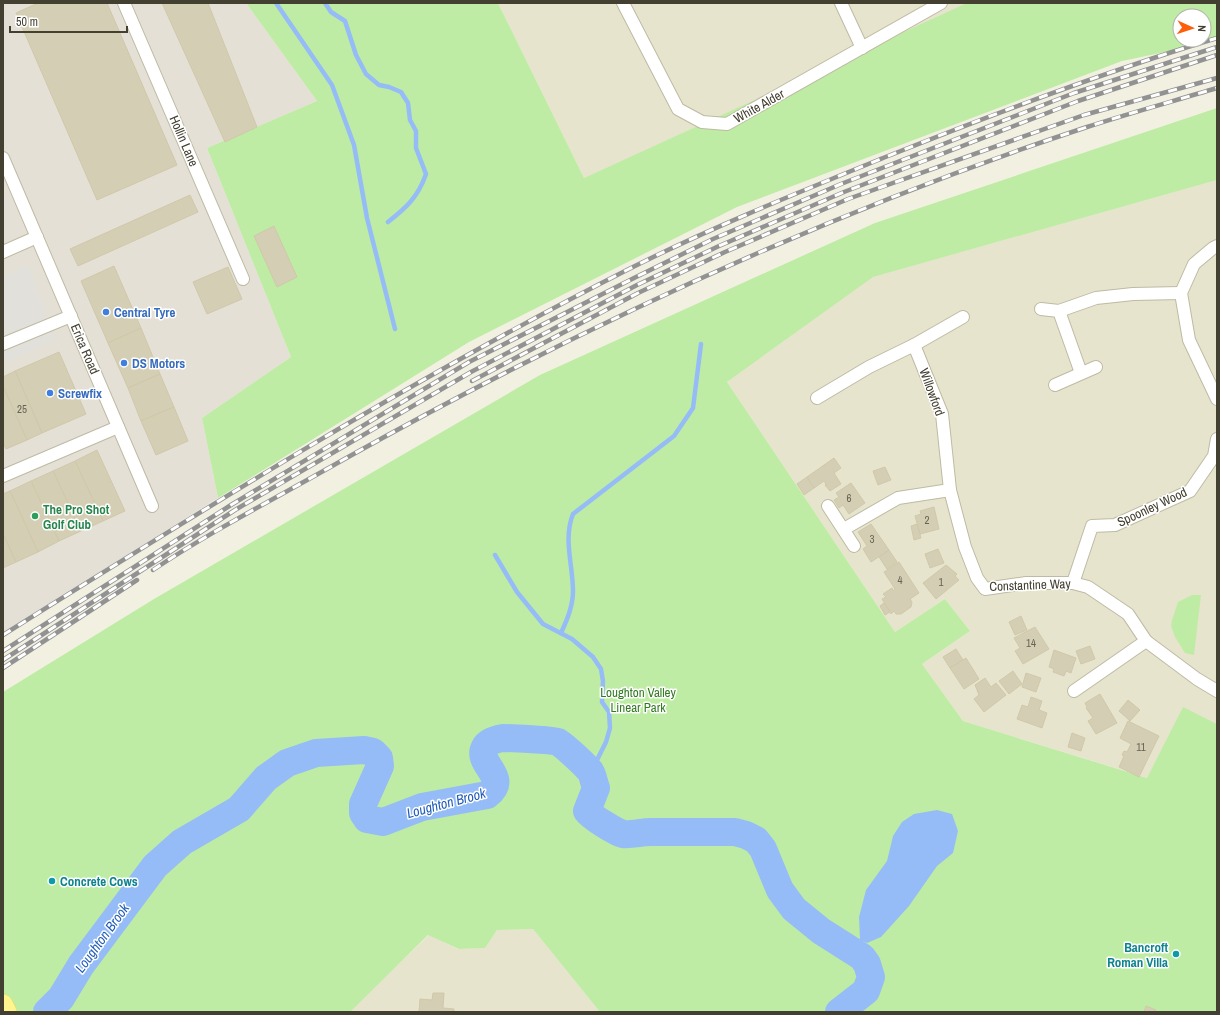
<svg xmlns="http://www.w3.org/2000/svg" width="1220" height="1015" font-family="'Archivo Narrow',sans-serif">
<rect width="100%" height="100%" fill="#f2f0e1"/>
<g fill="#e7e4ce">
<path d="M498,3H976L584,178Z"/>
<path d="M1217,180V724L1183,708L1148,778L963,721L922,664L970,631L945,599L895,632L727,382L872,277Z"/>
<path d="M533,929L600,1012H348L429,935L458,949L485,948L497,930Z"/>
</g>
<path fill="#e4e0d6" d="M3,3H246L317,101L207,148L291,357L202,418L218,498L3,633Z"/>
<g fill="#beeca4" fill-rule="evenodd">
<path d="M246,3H498L584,178L967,3H1217V38L1189,47L1122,61L737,207L469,342L218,498L202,418L291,357L207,148L317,101ZM1180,16H1204V40H1180Z"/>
<path d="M1217,108V180L873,277L727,382L895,632L945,599L970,631L922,664L963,721L1147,778L1183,707L1217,724V1012H600L533,929L497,930L485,948L459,949L428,935L350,1012H7L3,1004V692L154,599L540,375L875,223Z"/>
<path d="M1192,595H1201L1194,655L1185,653L1175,637L1171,626L1172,620L1178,602Z"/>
</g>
<path fill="#e2e0da" d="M28,265L56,340L3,363V277Z"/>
<path fill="#95bcf7" d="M937,810L952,814L958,831L953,853L937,866L909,906L881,937L867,943L860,940L859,917L866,890L887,861L893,836L902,822L914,814Z"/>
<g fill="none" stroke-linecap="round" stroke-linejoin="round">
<g stroke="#95bcf7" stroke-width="4.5">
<path d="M276,3L332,85L354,145L367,218L395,329"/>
<path d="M325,3L331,12L345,21L356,55L366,74L379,85L389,87L401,92L408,103L410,120L416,131V148L426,174C418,197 407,207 388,222"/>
<path d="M495,555L517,592L543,624L572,639L593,657L601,669L603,681L602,702L609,712L610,728L606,742L591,772"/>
<path d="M561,633C567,620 573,606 573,591C573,565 563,539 573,514L674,436L693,408L701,344"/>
</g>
<path stroke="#95bcf7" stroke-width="28" d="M47,1012L61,998L81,965L155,866L182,842L239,809L266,778L287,763L316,753L364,750L373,752L379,758L380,766L363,804V813L367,819L383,822L422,807L487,795C511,777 475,764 485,747C488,741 497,739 503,738C511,738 553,740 558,742C566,747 584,764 590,771C593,775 594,783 596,788L587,811C591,817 616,832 623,834C631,835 642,832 651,832C679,832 707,832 735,832L746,835L756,840L763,849L780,890L794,909L821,931L862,957L867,964L871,977L866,991L839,1012"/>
</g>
<g fill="#d4ceb5" stroke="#d0c8a8">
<path d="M38,3H107L177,165L97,200L16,13Z"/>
<path d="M162,3H208L257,127L225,142Z"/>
<path d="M190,195L198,212L78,266L70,249Z"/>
<path d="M274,226L297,277L277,287L254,236Z"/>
<path d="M114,266L141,328L108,343L81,281Z"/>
<path d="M228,267L242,299L207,314L193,282Z"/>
<path d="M141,328L160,374L128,388L108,343Z"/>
<path d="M59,352L86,414L42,433L15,371Z"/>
<path d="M15,371L42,433L27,440L3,386V377Z"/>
<path d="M160,374L174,407L141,421L128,388Z"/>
<path d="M3,386L27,440L6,449L3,443Z"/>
<path d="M174,407L188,441L156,455L141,421Z"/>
<path d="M97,450L125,511L103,521L75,461Z"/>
<path d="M834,458L841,468L834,473L841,484L830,491L825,485L826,484L824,481L814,488L807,477Z"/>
<path d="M75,461L103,521L81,531L53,471Z"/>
<path d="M885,467L891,480L878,485L873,471Z"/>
<path d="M53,471L81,531L59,541L31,481Z"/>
<path d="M807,477L814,488L804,495L797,484Z"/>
<path d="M31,481L59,541L38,552L10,491Z"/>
<path d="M851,483L865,503L849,514L843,505L839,508L834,500L839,497L836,493Z"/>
<path d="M10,491L38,552L16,562L3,534V494Z"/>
<path d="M934,507L939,529L920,534L915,516L921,514L920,511Z"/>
<path d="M871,524L889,550L871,562L863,549L867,546L858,532Z"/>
<path d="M917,524L921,538L914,540L911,526Z"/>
<path d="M3,534L16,562L3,568Z"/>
<path d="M938,549L944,563L930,568L925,554Z"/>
<path d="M889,550L897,562L887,569L879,557Z"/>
<path d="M899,562L919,593L910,599L912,602L911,607L901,614H896L894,611L891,614L882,599L886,597L883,594L892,588L893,591L895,589L884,572Z"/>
<path d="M946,565L957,574L955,576L959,580L936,599L923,583Z"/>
<path d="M884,603L890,612L885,615L880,606Z"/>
<path d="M1021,616L1027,630L1015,635L1009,622Z"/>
<path d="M1035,627L1049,649L1023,664L1015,651L1020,648L1014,638Z"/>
<path d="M1090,646L1095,659L1081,664L1076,651Z"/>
<path d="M956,649L963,660L950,668L943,657Z"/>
<path d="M1054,650L1076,658L1071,673L1066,671L1064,676L1053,672L1054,669L1049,667Z"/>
<path d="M966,658L979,679L964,689L950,668Z"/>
<path d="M1013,671L1022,684L1009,694L999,681Z"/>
<path d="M1026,673L1041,678L1036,692L1022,687Z"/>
<path d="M985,678L991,687L996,683L1006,695L984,712L974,699L979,695L975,685Z"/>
<path d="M1100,694L1117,723L1096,734L1088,721L1093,718L1086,708L1087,707L1085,703Z"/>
<path d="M1031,697L1042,701L1039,710L1047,713L1042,728L1017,719L1022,705L1028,707Z"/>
<path d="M1128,700L1140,710L1130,721L1119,711Z"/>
<path d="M1128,721L1159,736L1139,777L1119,767L1124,756L1122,755L1124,751L1127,752L1131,744L1120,738Z"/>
<path d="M1072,733L1085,738L1081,751L1068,747Z"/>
<path d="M433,993H444L443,1008L454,1009V1012H419L420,999L432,1000Z"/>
<path d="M1146,1006L1156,1010L1155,1012H1144Z"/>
</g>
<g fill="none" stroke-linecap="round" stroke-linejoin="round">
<g stroke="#bebaa3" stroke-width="14">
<g id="minor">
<path d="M124,3L243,279"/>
<path d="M623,3L678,109L702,122L727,124L941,3"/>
<path d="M841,3L862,48"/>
<path d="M3,158L152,506"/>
<path d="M1217,246L1213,248L1194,264L1181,293L1189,340L1217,399"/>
<path d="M3,252L37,237"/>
<path d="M1041,309L1059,311L1096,298L1133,294L1181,293"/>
<path d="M1059,311L1081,373"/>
<path d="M3,344L71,316"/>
<path d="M914,345L963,317"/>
<path d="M1055,385L1096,367"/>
<path d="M817,398L869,367L914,345L942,414L950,490L965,547L977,578L985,589L1026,583H1073L1088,587L1128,614L1146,641L1197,679L1217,691"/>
<path d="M3,476L118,427"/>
<path d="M828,506L854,546"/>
<path d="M844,529L898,498L950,490"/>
<path d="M1073,583L1092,526L1115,525L1190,491L1214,456L1217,439"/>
<path d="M1074,691L1146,641"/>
</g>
</g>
<g stroke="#efdd52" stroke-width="20">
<path id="primary" d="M3,1004L7,1012"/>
</g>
<use href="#minor" stroke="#fff" stroke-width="12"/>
<use href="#primary" stroke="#fff48d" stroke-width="19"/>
<g stroke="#929292" stroke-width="4.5">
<g id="rail">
<path d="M472,381L638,293L725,252L848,199L1084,115L1217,78"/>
<path d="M153,570C213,530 278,497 341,461C578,328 829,212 1087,127C1130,113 1174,101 1217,88"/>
<path d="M3,635C207,507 412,379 627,270C710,228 797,193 883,158C993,114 1104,72 1217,38"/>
<path d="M3,651L231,505L469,362L634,278L713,239L841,184L1074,93L1217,47"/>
<path d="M3,660L235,510L471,372L637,285L719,246L844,192L1078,101L1217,55"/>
<path d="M3,668L137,580"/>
</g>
</g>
<use href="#rail" stroke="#fff" stroke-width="3" stroke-dasharray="9" stroke-linecap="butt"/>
</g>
<g fill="#3f7fe0" stroke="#fff" stroke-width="1.5">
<circle cx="106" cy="312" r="4"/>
<circle cx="124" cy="363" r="4"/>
<circle cx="50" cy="393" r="4"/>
</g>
<circle fill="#2e9e5b" stroke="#fff" stroke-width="1.5" cx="35" cy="516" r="4"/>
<g fill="#0f9aa8" stroke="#fff" stroke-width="1.5">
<circle cx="52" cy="881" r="4"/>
<circle cx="1176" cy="954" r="4"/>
</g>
<g text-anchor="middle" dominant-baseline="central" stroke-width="3" stroke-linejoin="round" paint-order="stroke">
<g font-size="11" fill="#686452">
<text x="22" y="409">25</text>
<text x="849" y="498">6</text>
<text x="927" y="520">2</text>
<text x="872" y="539">3</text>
<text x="900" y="580">4</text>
<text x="941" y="582">1</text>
<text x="1031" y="643">14</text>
<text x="1141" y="747">11</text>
</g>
<g font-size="13" fill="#444031" stroke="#fff">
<text transform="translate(759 106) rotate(-29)">White Alder</text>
<text transform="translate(184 141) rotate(67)">Hollin Lane</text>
<text transform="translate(85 349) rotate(67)">Erica Road</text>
<text transform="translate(932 392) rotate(70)">Willowford</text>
<text transform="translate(1152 507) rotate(-25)">Spoonley Wood</text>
<text transform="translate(1030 585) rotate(-2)">Constantine Way</text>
</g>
<g font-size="13" font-weight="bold" fill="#366cbe" stroke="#fff" text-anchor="start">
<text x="114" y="312">Central Tyre</text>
<text x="132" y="363">DS Motors</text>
<text x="58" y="393">Screwfix</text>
</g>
<g font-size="13" font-weight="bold" fill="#27864d" stroke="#fff" text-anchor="start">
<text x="43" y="509">The Pro Shot<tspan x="43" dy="15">Golf Club</tspan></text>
</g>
<g font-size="13" fill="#317a20" stroke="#fff">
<text x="638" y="692">Loughton Valley<tspan x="638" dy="15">Linear Park</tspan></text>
</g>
<g font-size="13" font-weight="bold" fill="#0d838f" stroke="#fff" text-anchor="start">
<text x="60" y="881">Concrete Cows</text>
<text x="1168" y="947" text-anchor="end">Bancroft<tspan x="1168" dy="15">Roman Villa</tspan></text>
</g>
<g font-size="14" font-style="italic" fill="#215cb9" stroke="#fff">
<text transform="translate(446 803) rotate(-15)">Loughton Brook</text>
<text transform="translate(102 938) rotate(-54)">Loughton Brook</text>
</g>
</g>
<rect width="1220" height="1015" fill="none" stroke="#444031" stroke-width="8"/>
<g transform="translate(1192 28) rotate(93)"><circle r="19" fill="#ffffff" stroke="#b4b3ad"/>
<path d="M0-3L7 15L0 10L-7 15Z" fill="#ff5e0b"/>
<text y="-6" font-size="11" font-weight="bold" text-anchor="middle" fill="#444031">N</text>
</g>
<path d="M10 26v6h117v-6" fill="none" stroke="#444031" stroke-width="2"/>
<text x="16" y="26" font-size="12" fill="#444031" stroke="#ffffff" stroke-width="3" paint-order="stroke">50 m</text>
</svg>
